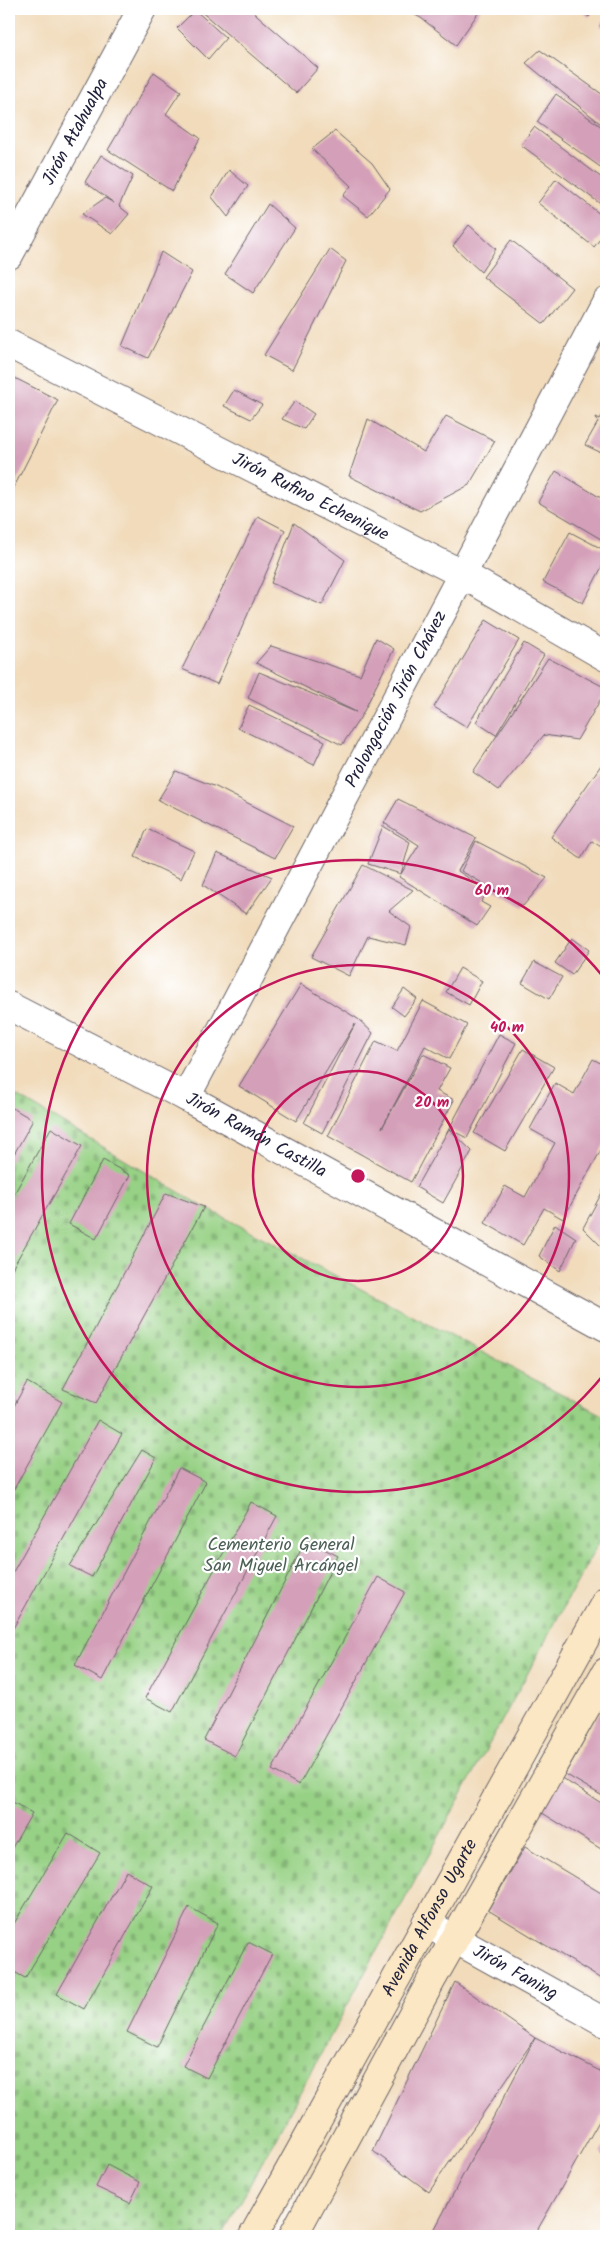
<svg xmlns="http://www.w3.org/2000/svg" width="615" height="2245" font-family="Kalam,sans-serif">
<defs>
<pattern id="cemetery-stones" width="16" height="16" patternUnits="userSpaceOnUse" patternTransform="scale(1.25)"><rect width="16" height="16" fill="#97d185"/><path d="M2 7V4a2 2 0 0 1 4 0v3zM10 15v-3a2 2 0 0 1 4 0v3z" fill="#82b374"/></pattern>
</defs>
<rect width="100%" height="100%" fill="#fff"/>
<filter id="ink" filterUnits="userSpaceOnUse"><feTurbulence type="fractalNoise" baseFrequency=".02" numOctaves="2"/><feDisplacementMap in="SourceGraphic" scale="10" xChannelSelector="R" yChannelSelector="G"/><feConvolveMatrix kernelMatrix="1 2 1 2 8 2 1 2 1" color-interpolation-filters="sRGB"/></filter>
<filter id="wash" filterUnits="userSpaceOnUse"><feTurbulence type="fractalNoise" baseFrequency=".0096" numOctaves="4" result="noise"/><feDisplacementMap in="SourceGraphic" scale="20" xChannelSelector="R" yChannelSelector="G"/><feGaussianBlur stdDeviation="1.12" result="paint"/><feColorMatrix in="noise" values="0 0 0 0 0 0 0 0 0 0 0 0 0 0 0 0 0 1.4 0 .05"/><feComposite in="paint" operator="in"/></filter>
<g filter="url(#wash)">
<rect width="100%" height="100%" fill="#f1dbbb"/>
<path fill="url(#cemetery-stones)" stroke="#5c7a60" d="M9,1091L204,1207L606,1417V1529L222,2236H9Z"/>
<g id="blocks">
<g fill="#d4a0b9">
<path d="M198,9H250L318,68L296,93Z"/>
<path d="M403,9H481L456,45L421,18Z"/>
<path d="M579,9H594L589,17Z"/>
<path d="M195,10L226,38L208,59L177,28Z"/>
<path d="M606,18V28L600,26Z"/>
<path d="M540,50L606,97V128L526,63Z"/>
<path d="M154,72L181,91L166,114L200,138L172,191L108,150Z"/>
<path d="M556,94L606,130V171L537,122Z"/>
<path d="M534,127L606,181V208L521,145Z"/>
<path d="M335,131L372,163L390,189L368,216L343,196L351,186L312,149Z"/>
<path d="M101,155L133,176L119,206L129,214L112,234L82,214L105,198L114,203L85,182Z"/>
<path d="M229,170L248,186L228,217L212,197Z"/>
<path d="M556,179L606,219V231L594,247L538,203Z"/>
<path d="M268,204L295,228L253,293L225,274Z"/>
<path d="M469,225L496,249L481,272L453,246Z"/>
<path d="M511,240L572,288L544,324L483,277Z"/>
<path d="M330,249L346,261L292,370L264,355Z"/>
<path d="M161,252L192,272L148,358L122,346Z"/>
<path d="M9,375L58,400L9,497Z"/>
<path d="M234,390L262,405L251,419L224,406Z"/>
<path d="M295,401L314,414L304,429L282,419Z"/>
<path d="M606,409V455L585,445L598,422L596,417L600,419Z"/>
<path d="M446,416L495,441L469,485L420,511L349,476L368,419L424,452Z"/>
<path d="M556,471L606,501V542L538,502Z"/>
<path d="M258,516L285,530L217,684L182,669Z"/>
<path d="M294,523L345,560L322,605L271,583Z"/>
<path d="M570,532L606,551V559L583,603L543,582Z"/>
<path d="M486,620L519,640L467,727L434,707Z"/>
<path d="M376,638L394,649L362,715L342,745L248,698L259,672L356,712L256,663L271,646L360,675Z"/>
<path d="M524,643L544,655L496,735L476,722Z"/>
<path d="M548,658L606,688V690L577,740L544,735L499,790L473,772Z"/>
<path d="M249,705L325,741L314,765L238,728Z"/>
<path d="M606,758V850L592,841L581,859L551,837Z"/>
<path d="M176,771L216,787L293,826L275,858L158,800Z"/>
<path d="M398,799L476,838L458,871L488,891L481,902L490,907L477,926L399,877L419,845L384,823Z"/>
<path d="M383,826L410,842L401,874L368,864Z"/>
<path d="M147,829L194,851L181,879L135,857Z"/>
<path d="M476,841L547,878L523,906L461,871Z"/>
<path d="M217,853L272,877L246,914L203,885Z"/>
<path d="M363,865L413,890L389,911L411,927L406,945L368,936L349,976L311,957Z"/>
<path d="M572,938L589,950L572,975L555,963Z"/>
<path d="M534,962L562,977L549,999L522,983Z"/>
<path d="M460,968L482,981L469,1005L446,992Z"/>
<path d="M301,984L358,1019L373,1033L322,1133L304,1123L355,1024L296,1121L239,1086Z"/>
<path d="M404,989L417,999L404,1016L392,1007Z"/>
<path d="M423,1001L467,1025L449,1059L425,1046L382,1128L423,1054L450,1068L437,1091L454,1100L411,1182L328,1136L376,1041L397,1051Z"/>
<path d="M499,1034L516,1043L467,1138L449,1129L472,1151L443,1203L416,1187L449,1129Z"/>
<path d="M523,1049L554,1067L505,1151L474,1133Z"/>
<path d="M593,1059L606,1066V1141L563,1219L544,1208L523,1245L485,1223L505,1186L525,1197L555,1143L530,1129L555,1083L574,1094Z"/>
<path d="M9,1106L33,1120L9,1163Z"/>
<path d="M51,1128L82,1146L9,1274V1203Z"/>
<path d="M103,1160L130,1175L96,1239L69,1224Z"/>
<path d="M606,1185V1235L601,1246L583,1228Z"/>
<path d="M166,1193L204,1207L96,1403L63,1389Z"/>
<path d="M555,1224L576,1238L560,1271L539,1256Z"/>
<path d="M606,1279V1291L601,1288Z"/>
<path d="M27,1382L62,1402L9,1498V1415Z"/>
<path d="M98,1420L122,1434L11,1632L9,1631V1579Z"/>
<path d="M142,1450L156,1458L92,1577L70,1566Z"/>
<path d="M179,1468L206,1482L102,1680L75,1665Z"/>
<path d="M251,1502L277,1516L172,1712L145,1698Z"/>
<path d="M306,1540L338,1556L235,1756L204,1740Z"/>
<path d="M378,1577L405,1592L299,1785L272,1770Z"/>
<path d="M606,1701V1798L565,1774Z"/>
<path d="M560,1777L606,1806V1852L539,1811Z"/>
<path d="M9,1800L32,1813L9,1853Z"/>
<path d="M68,1833L100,1853L25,1978L9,1969V1932Z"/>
<path d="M525,1847L606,1896V1982L488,1910Z"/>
<path d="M126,1871L153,1886L84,2009L57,1994Z"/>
<path d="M189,1907L218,1923L157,2047L127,2032Z"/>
<path d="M248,1942L272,1954L207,2078L183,2066Z"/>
<path d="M455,1982L535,2038L429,2192L373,2151Z"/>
<path d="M535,2038L606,2074V2109L534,2236H431Z"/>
<path d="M606,2143V2157L600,2153Z"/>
<path d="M107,2165L140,2182L130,2203L96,2187Z"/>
<path d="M588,2231L597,2236H586Z"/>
</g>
</g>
</g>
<g filter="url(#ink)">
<use href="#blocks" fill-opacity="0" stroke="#6a6368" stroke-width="1"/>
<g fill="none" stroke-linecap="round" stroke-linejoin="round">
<g stroke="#6a6368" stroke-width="30">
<g id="street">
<path id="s1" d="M9,255L142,9"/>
<path id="s2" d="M9,344L462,574L606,657"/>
<path id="s3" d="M9,1006L186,1097L606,1327"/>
<path id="s4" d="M186,1097L606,302"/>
<path id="s5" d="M426,1923L606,2023"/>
</g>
</g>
<g stroke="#6a6368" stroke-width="30">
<g id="secondary">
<path id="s6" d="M253,2236L606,1601"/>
<path d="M293,2236L432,1979L606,1672"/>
</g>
</g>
<use href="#street" stroke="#fff" stroke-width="28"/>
<use href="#secondary" stroke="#fbe7c3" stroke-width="28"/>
</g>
</g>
<g fill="none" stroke="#c2185b" stroke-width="2.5">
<circle cx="358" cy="1176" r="105"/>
<circle cx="358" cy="1176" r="211"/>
<path d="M605 1373A316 316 0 1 1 605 979"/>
</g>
<g text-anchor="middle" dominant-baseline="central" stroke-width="4.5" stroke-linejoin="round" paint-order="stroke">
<g font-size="18" fill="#22223b" stroke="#fff">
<text stroke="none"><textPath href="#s1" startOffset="140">Jirón Atahualpa</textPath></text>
<text stroke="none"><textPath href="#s2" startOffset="338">Jirón Rufino Echenique</textPath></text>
<text stroke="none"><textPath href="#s4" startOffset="450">Prolongación Jirón Chávez</textPath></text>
<text stroke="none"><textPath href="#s3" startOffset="279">Jirón Ramón Castilla</textPath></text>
<text stroke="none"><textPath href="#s6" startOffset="364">Avenida Alfonso Ugarte</textPath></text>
<text stroke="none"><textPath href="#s5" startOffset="102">Jirón Faning</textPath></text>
</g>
<g font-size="18" fill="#4b5f55" stroke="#fff">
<text x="281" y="1545">Cementerio General<tspan x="281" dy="21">San Miguel Arcángel</tspan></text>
</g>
</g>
<circle cx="358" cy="1176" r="8" fill="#c2185b" stroke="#fff" stroke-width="2.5"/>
<g font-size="15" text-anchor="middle" font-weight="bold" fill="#c2185b" stroke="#fff" stroke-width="4.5" stroke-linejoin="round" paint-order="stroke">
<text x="492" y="895">60 m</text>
<text x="507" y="1032">40 m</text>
<text x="432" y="1107">20 m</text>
</g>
<rect width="615" height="2245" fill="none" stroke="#fff" stroke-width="30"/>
</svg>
